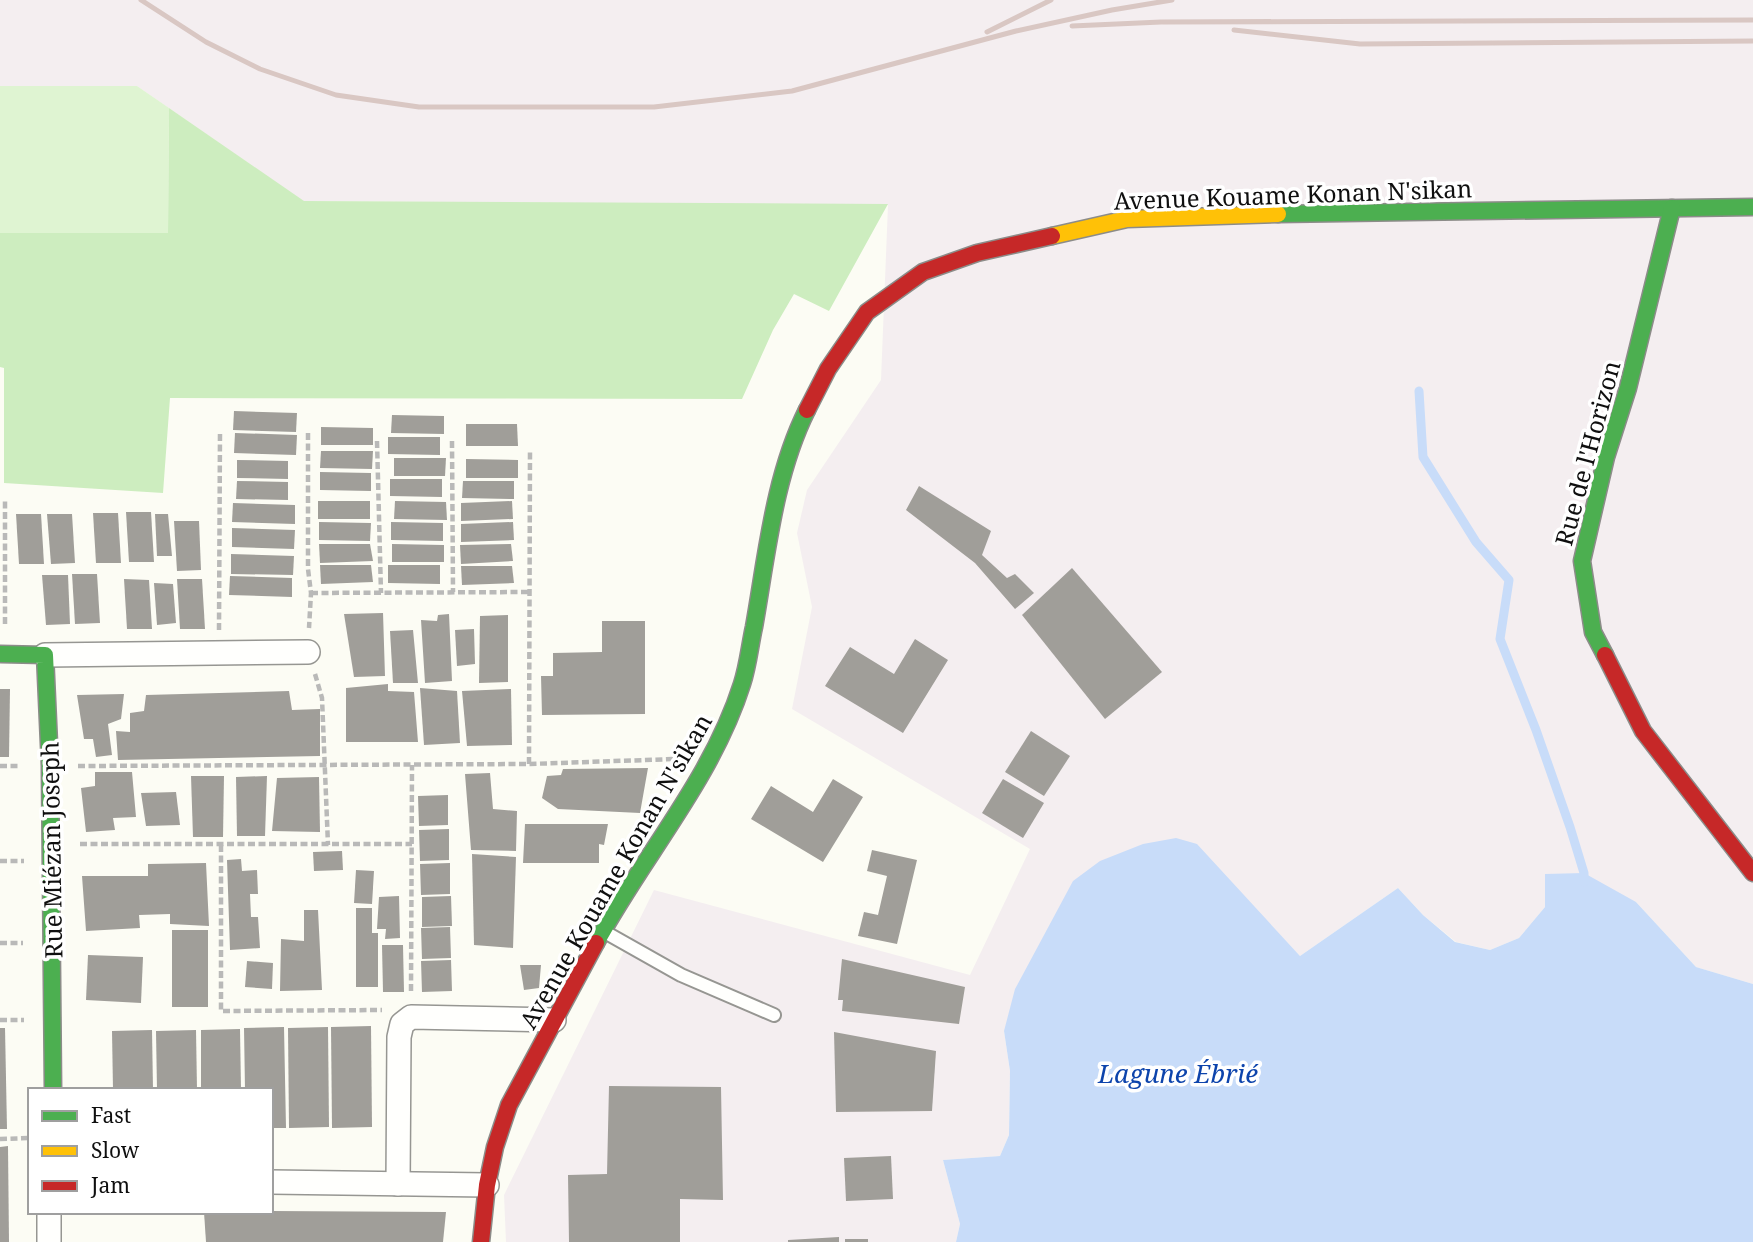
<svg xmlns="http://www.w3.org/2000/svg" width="1753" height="1242" font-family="'Noto Serif',serif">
<rect width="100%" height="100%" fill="#fcfcf4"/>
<path fill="#f4eef0" d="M0,0H1753V984L1696,967L1636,902L1545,907L1519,938L1490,950L1456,942L1423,915L1398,888L1300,956L1265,919L1004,1031L1010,1071L1009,1135L1000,1156L943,1160L960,1224L956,1242H506L504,1195L654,890L970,975L1030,849L792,709L812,607L797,533L807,490L881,380L888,205L303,201L137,86H0Z"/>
<path fill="#dff4d2" d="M0,86H137L169,108L168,233H0Z"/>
<path fill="#cdedbf" d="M169,108L304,201L888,204L829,311L794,294L773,330L742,399L170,398L163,493L4,483V368L0,367V233H168Z"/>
<path fill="#c8dcf9" d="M1176,838L1197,844L1300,956L1398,888L1423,915L1455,942L1490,950L1519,938L1545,907V874L1584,873L1636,902L1696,967L1753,984V1242H956L960,1224L943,1160L1000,1156L1009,1135L1010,1071L1004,1031L1015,989L1073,881L1100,861L1143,844Z"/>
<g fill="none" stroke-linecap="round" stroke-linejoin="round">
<path stroke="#c8dcf9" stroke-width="9" d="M1419,391L1423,457L1476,542L1509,580L1500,639L1536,730L1570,827L1584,873V882"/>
</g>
<g fill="#a09e99">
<path d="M234,411L297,413L296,432L233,430Z"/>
<path d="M392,415L444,416V434L391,433Z"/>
<path d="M466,424H517L518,446H466Z"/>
<path d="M321,427L373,428V445H321Z"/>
<path d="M235,433L297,435L296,455L234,453Z"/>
<path d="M388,437H440V455L388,454Z"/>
<path d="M321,451H373L372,469L320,468Z"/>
<path d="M394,458H446L445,476H394Z"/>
<path d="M466,459L518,460V478H466Z"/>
<path d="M237,460L288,461V479L237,478Z"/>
<path d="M320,472L371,473V491L320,490Z"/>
<path d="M390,479H442V497L390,496Z"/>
<path d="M237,481L288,482V500L236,499Z"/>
<path d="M463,481H514V499L462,498Z"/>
<path d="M919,486L991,531L982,555L1007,578L1015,574L1034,593L1015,609L975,563L906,510Z"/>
<rect x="318" y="501" width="52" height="18"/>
<path d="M395,501L446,502L447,520L394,519Z"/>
<path d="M512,501L513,519L461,521V503Z"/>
<path d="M233,503L295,505V524L232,522Z"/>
<path d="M126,512H151L154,562H129Z"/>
<path d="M93,513H118L121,563H96Z"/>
<path d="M16,514H41L44,564H19Z"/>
<path d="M47,514H72L75,563L51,564Z"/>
<path d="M155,514H168L172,556H157Z"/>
<path d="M174,521H199L201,570L177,571Z"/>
<path d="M319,522L371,523L370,541L319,540Z"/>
<path d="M391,522L443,523V541L391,540Z"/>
<path d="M513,522L514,540L461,542V524Z"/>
<path d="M232,528L295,530L294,549L232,547Z"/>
<path d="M319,544H370L373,561L320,563Z"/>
<path d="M392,544L444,545V562H392Z"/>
<path d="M511,544L513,561L461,564L460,545Z"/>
<path d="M231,554L294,556L293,575L231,574Z"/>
<path d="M320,565H371L373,582L321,584Z"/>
<path d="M388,565H440V584L388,583Z"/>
<path d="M461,566H512L514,583L462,585Z"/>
<path d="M1072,568L1162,672L1105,719L1022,615Z"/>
<path d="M72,574H97L100,623L75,624Z"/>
<path d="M42,575H68L70,624L46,625Z"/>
<path d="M230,576L292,578V597L229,595Z"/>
<path d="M124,579L149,580L152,629H127Z"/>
<path d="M177,579H202L205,629H180Z"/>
<path d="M154,583L173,584L176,623L157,625Z"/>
<path d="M383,613L385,676L354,677L344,614Z"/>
<path d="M449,614L452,681L425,683L421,620L437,621L438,615Z"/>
<path d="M508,615V682L479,683L480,616Z"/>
<path d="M602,621H645V714L542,715L541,676H553V653L602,652Z"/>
<path d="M474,629L475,664L457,666L455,630Z"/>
<path d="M413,630L418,683H393L390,631Z"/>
<path d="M915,639L948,660L903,733L825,686L850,647L894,674Z"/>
<path d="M388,684V691L414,692L418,742H346V688Z"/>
<path d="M420,688L457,691L460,743L424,745Z"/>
<path d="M0,689H10L9,757H0Z"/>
<path d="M511,689L512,745L467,746L462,691Z"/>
<path d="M289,691L292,710L320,709V756L118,760L116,731L130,732V713L144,711L146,695Z"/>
<path d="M124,694L121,719L108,724L112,755L96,757L93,739H84L77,695Z"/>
<path d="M1031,731L1070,756L1044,796L1005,772Z"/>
<path d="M648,768L640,813L558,809L542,798L547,776L561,775L563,769Z"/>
<path d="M95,772H132L136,817L113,818L115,830L86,832L81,788L95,786Z"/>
<path d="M490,773L493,809L517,811L516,851L471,850L465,774Z"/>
<path d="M191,776H224L223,837H193Z"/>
<path d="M267,776L265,836H237L236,777Z"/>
<path d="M319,777L320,832L272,831L277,778Z"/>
<path d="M833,779L863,797L823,862L751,819L771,786L813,812Z"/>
<path d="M1003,779L1044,803L1023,838L982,813Z"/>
<path d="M176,792L180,825L146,826L141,793Z"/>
<path d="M448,795V825L419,826L418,796Z"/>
<path d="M525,824H608L604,845L599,844V863H523Z"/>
<path d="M449,829V860L420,861L419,830Z"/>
<path d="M872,850L917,860L897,944L858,936L864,912L878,915L887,876L867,871Z"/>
<path d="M342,851L343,870L314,871L313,852Z"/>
<path d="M472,854L516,857L513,948L474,945Z"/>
<path d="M241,859L242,871L257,870L258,894H250L251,917H258L260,948L230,950L227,860Z"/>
<path d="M206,863L209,926L170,924V914L139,915L140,928L86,931L82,876H148V864Z"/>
<path d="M450,863V894L421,895L420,864Z"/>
<path d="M356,870L374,871L372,904L354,903Z"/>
<path d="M399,896L400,938L385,939L386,929H377L379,897Z"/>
<path d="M451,896L452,926L422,927V897Z"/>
<path d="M356,908H372V933H378V987H356Z"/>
<path d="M304,910H318L322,990L280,991L281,939L304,941Z"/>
<path d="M450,927L451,958L422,959L421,928Z"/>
<rect x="172" y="930" width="36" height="77"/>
<path d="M382,945H403L404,992H383Z"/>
<path d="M88,955L143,957L141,1003L86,1000Z"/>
<path d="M842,959L965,987L959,1024L842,1011L843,1000H838Z"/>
<path d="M451,960L452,991L422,992L421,961Z"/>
<path d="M247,961L273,963L272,989L245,987Z"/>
<path d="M520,965H541L539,988L524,990Z"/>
<path d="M371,1026L372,1127L332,1128L331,1027Z"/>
<path d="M284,1027L286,1128H271V1090H245L244,1028Z"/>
<path d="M328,1027L329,1127L289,1128L288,1028Z"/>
<path d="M0,1028H5L7,1129H0Z"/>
<path d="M240,1029L241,1090H201V1030Z"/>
<path d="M152,1030L153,1090H113L112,1031Z"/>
<path d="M196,1030L197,1090H157L156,1031Z"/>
<path d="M834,1032L936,1051L932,1111L836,1112Z"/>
<path d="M609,1086L721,1087L723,1200L680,1199V1242H569L568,1175L607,1174Z"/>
<path d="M8,1146L9,1242H0V1147Z"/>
<path d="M891,1156L893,1199L846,1201L844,1158Z"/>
<path d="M271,1211L446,1212L443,1242H206L204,1212Z"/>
<path d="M839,1237V1242H788V1240Z"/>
<rect x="845" y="1239" width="23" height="3"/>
</g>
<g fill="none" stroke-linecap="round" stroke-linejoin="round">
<g stroke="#969692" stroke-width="16">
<path id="lane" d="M603,931L681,975L774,1015"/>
</g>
<g stroke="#969692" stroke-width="26">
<g id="street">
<path d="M45,655L308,652"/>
<path d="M271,1182L487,1185"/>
<path d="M398,1184L399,1037L402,1024L411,1017L554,1020"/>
<path d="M49,1242V1212"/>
</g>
</g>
<g stroke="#8c8c89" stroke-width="19">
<g id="fast">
<path d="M1278,214L1753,207"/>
<path d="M0,654L45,655L50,766L53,1090"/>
<path d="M1605,655L1593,632L1582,561L1606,457L1628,388L1672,208"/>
<path d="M596,943C643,856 712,779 742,684C748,666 750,645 754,627C767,554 774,476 807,410"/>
</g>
</g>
<g stroke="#8c8c89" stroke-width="19">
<path id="slow" d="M1052,236L1127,219L1278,214"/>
</g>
<g stroke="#8c8c89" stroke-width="19">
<g id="jam">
<path d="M807,410L828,369L867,312L923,272L977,253L1052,236"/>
<path d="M1605,655L1643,731L1753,873"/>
<path d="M481,1242L487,1185L495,1147L509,1105L596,943"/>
</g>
</g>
<g stroke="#b9b9b8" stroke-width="4.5" stroke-dasharray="7 3.5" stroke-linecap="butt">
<path d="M308,433V569L311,593L309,628"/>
<path d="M377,441L381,593"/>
<path d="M452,441L453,592"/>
<path d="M311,593L530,592"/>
<path d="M5,624V498"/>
<path d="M219,630L220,431"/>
<path d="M315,674L322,698L328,845"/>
<path d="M529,764L530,449"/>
<path d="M0,766H20"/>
<path d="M78,766L529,764L675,759"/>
<path d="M80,844H412"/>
<path d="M221,845V1011L382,1010"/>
<path d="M0,861H24"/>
<path d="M0,943H23"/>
<path d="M411,991L412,765"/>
<path d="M0,1020H24"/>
<path d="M0,1139L30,1138"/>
</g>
<use href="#lane" stroke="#fffffd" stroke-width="12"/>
<use href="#street" stroke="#fffffd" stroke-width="23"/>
<use href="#fast" stroke="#4caf50" stroke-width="16"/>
<use href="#slow" stroke="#ffc107" stroke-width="16"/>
<use href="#jam" stroke="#c62828" stroke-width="16"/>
<g stroke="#d9c7c3" stroke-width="5">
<path d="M141,0L206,42L260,69L336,95L419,107H654L792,91L1016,31L1112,10L1172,0"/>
<path d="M1072,26L1161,22L1753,20"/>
<path d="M1234,30L1360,44L1753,41"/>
<path d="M987,32L1051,0"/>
</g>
</g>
<g text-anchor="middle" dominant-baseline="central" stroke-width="7" stroke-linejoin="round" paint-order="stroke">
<g font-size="24" fill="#0f0f0f" stroke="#fff">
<text transform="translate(1293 194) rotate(-2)">Avenue Kouame Konan N'sikan</text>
<text transform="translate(1587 453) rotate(-75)">Rue de l'Horizon</text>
<text transform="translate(51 850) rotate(-91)">Rue Miézan Joseph</text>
<text transform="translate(615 871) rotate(-60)">Avenue Kouame Konan N'sikan</text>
</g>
<g font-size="26" font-style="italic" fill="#0d44ac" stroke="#fff">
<text x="1178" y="1073">Lagune Ébrié</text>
</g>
</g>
<rect x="28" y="1088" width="245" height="126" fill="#ffffff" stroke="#9f9f9f" stroke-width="2"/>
<rect x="42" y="1111" width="35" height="10" fill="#4caf50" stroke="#9f9f9f" stroke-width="2"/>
<text x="91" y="1123" font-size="21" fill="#0f0f0f">Fast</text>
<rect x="42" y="1146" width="35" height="10" fill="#ffc107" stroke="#9f9f9f" stroke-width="2"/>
<text x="91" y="1158" font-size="21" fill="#0f0f0f">Slow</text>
<rect x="42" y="1181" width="35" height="10" fill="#c62828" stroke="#9f9f9f" stroke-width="2"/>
<text x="91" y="1193" font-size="21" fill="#0f0f0f">Jam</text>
</svg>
